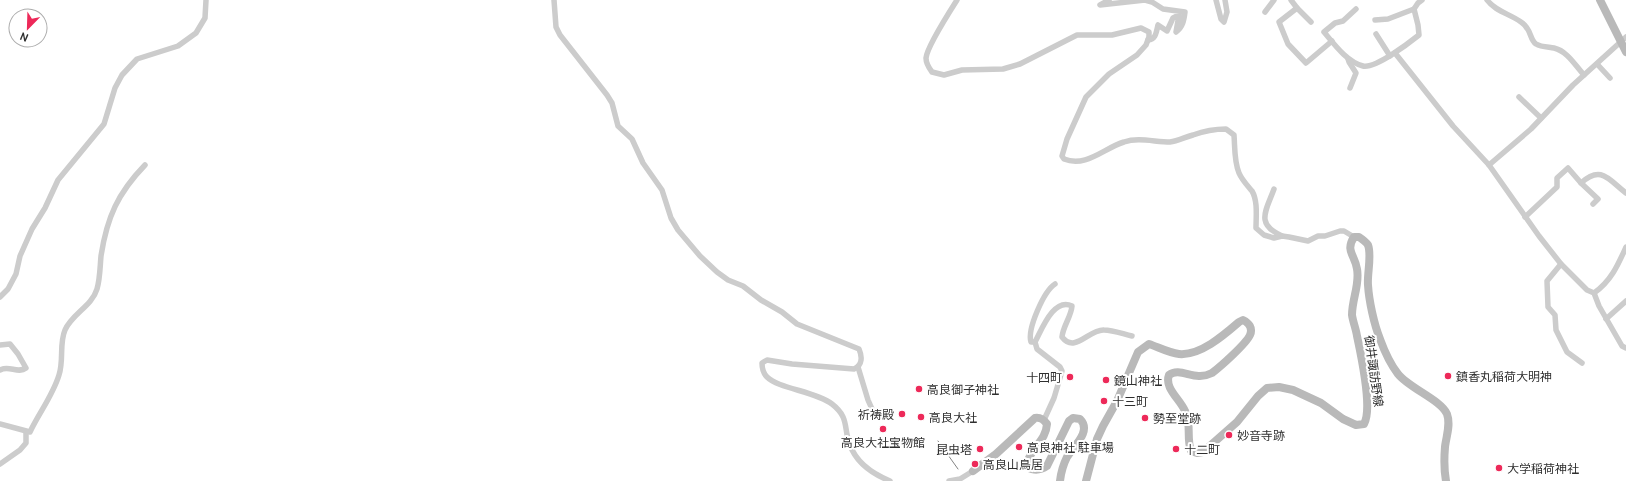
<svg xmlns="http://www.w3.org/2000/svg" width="1626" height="481" font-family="Cabin,'Noto Sans JP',sans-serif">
<rect width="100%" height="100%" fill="#fff"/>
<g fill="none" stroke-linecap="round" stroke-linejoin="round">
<g stroke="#ccc" stroke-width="5.5">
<path d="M554,0L556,27L560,35L607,95L612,103L618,126L632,139L643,163L662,190L671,218L678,230L700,256L717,272L728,280L743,286L761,300L782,312L797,324L859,349C862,356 863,365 854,369L792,364L767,360L762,363C762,368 763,373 767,377C779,389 815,391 832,404C850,418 843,428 850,445C856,462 873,474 890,481"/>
<path d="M957,0C950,11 927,47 926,58C926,64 929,68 932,72L944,75L962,70L1003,69L1020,64L1077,35H1112L1141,28L1149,32V37L1146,45L1137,55L1109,74L1086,97L1067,139L1062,156L1064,159C1086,168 1104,148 1124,142C1138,137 1155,142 1170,142C1178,141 1185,137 1193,135C1204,131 1215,129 1226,129L1234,135C1235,148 1234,161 1239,173C1242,180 1247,185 1252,191C1258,201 1256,217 1256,228L1264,235L1274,238L1282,236L1289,237L1308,241L1318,236H1325L1340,231H1344L1354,237"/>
<path d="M1109,0L1100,5L1145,0L1152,2L1163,9L1185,12C1184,20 1183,27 1176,32L1179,15L1173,18L1167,31L1158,25C1156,33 1156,39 1148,40"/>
<path d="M1216,0L1221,19L1224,22L1227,12L1225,0"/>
<path d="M1291,0L1297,8L1279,22L1288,44L1306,63L1332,41"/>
<path d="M1487,0C1495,11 1510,14 1521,22C1532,29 1529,39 1536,44C1541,47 1549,47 1554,48C1567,51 1575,65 1584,75"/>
<path d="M1297,8L1311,22"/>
<path d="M1356,9L1343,21L1335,23L1324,32C1334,44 1347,62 1363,66C1375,69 1409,43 1419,35L1418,25L1414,9L1418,3L1422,0"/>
<path d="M1265,12L1274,0"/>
<path d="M1375,20L1388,19L1414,9"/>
<path d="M1376,34L1390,56"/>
<path d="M1395,53L1453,126L1489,165L1539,236L1561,264L1587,290L1594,293L1599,306L1622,346L1626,348"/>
<path d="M1348,59L1349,62L1356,73L1350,88"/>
<path d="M1597,64L1610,78"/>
<path d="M1519,97L1541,118"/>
<path d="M1489,165L1531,129L1573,85L1626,37"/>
<path d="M1581,183C1601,165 1608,179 1626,193"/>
<path d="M1274,189C1266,211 1255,224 1282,236"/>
<path d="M1525,217L1557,187V178L1568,168L1581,183L1598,199L1593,204"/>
<path d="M1561,264L1547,281L1548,307L1555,315L1556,330L1567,352L1582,363"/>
<path d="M1594,293C1611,281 1618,265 1626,247"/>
<path d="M0,297L8,289L16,274L20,256L32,229L45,208L58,180L104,124L115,88L122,75L137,59L178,46L196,33L205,18L206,0"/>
<path d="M1606,319L1626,301"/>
<path d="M1035,342H1031C1027,329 1044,291 1055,284"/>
<path d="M0,345L10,344L18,354L26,368C18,374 9,365 0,370"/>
<path d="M858,367L868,400L872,409"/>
<path d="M1044,420L1054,398L1062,371L1060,367L1037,349L1035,342C1042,329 1054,297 1072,306C1071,317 1063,326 1062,337C1075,354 1089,329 1104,330C1113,330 1123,334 1132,336"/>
<path d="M0,424L30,432C39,413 53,395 59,375C64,360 59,344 65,330C72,314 92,306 97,289C100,279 100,267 101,256C107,217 118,193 145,165"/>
<path d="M0,464L20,450L26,443V432"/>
<path d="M949,481L960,479L973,471"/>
</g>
<g stroke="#b9b9b9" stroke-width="8">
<path d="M1600,0L1626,52"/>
<path d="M973,471L996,454L1035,418C1041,417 1044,420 1047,424C1046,439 1035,445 1029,458C1022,471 1038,472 1047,466L1069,421L1073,418L1080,419C1092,431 1074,446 1067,457C1063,465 1061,472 1060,481"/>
<path d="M1086,481L1097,439L1103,426L1117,401L1138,352L1149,344C1158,347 1169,353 1179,354C1200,356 1224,335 1239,322L1243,320C1249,323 1253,328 1250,335C1246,344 1220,367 1212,373C1208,375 1204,376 1200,376C1190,377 1178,368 1169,375C1164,388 1180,399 1185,411C1192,426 1186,437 1191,451L1197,453L1203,452L1237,422L1258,396L1267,388L1279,387L1293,390L1321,403L1343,419L1356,425L1364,424C1373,408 1361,355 1357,336C1356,329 1353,322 1352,315C1352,299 1360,284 1357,269C1355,255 1345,251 1354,237H1359C1362,239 1366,242 1368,245C1372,255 1367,274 1368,285C1369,301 1374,324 1380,339C1384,350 1391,365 1398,374C1409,388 1441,400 1447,414C1451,425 1446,437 1445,447C1444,459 1444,470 1446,481"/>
</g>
<path stroke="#848484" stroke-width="1" d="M938,441L958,469"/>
</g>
<g fill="#ed2959" stroke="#fff" stroke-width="1.5">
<circle cx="1448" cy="376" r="4"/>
<circle cx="1070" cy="377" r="4"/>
<circle cx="1106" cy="380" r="4"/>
<circle cx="919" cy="389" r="4"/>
<circle cx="1104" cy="401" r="4"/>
<circle cx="902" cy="414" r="4"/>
<circle cx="921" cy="417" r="4"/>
<circle cx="1145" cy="418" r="4"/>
<circle cx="883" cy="429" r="4"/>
<circle cx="1229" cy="435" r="4"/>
<circle cx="1019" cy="447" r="4"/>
<circle cx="980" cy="449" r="4"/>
<circle cx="1176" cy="449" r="4"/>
<circle cx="975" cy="464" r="4"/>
<circle cx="1499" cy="468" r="4"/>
</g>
<g text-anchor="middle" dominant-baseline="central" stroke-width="4" stroke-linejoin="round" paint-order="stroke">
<g font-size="12" fill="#2f2f2f" stroke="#fff">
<text transform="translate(1374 371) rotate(82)">御井諏訪野線</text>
</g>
<g font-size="12" fill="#2f2f2f" stroke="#fff" text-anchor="start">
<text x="1456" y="376">鎮香丸稲荷大明神</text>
<text x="1062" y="377" text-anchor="end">十四町</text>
<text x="1114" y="380">鏡山神社</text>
<text x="927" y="389">高良御子神社</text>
<text x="1112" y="401">十三町</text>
<text x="894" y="414" text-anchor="end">祈祷殿</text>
<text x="929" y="417">高良大社</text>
<text x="1153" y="418">勢至堂跡</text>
<text x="1237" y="435">妙音寺跡</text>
<text x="883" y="442" text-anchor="middle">高良大社宝物館</text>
<text x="1027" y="447">高良神社 駐車場</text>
<text x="972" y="449" text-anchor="end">昆虫塔</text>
<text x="1184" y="449">十二町</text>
<text x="983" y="464">高良山鳥居</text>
<text x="1507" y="468">大学稲荷神社</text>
</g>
</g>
<g transform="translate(28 28) rotate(203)"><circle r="19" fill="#ffffff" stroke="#acacac"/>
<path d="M0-3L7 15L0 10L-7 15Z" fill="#ed2959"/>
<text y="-6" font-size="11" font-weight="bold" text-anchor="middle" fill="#2f2f2f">N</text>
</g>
</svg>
